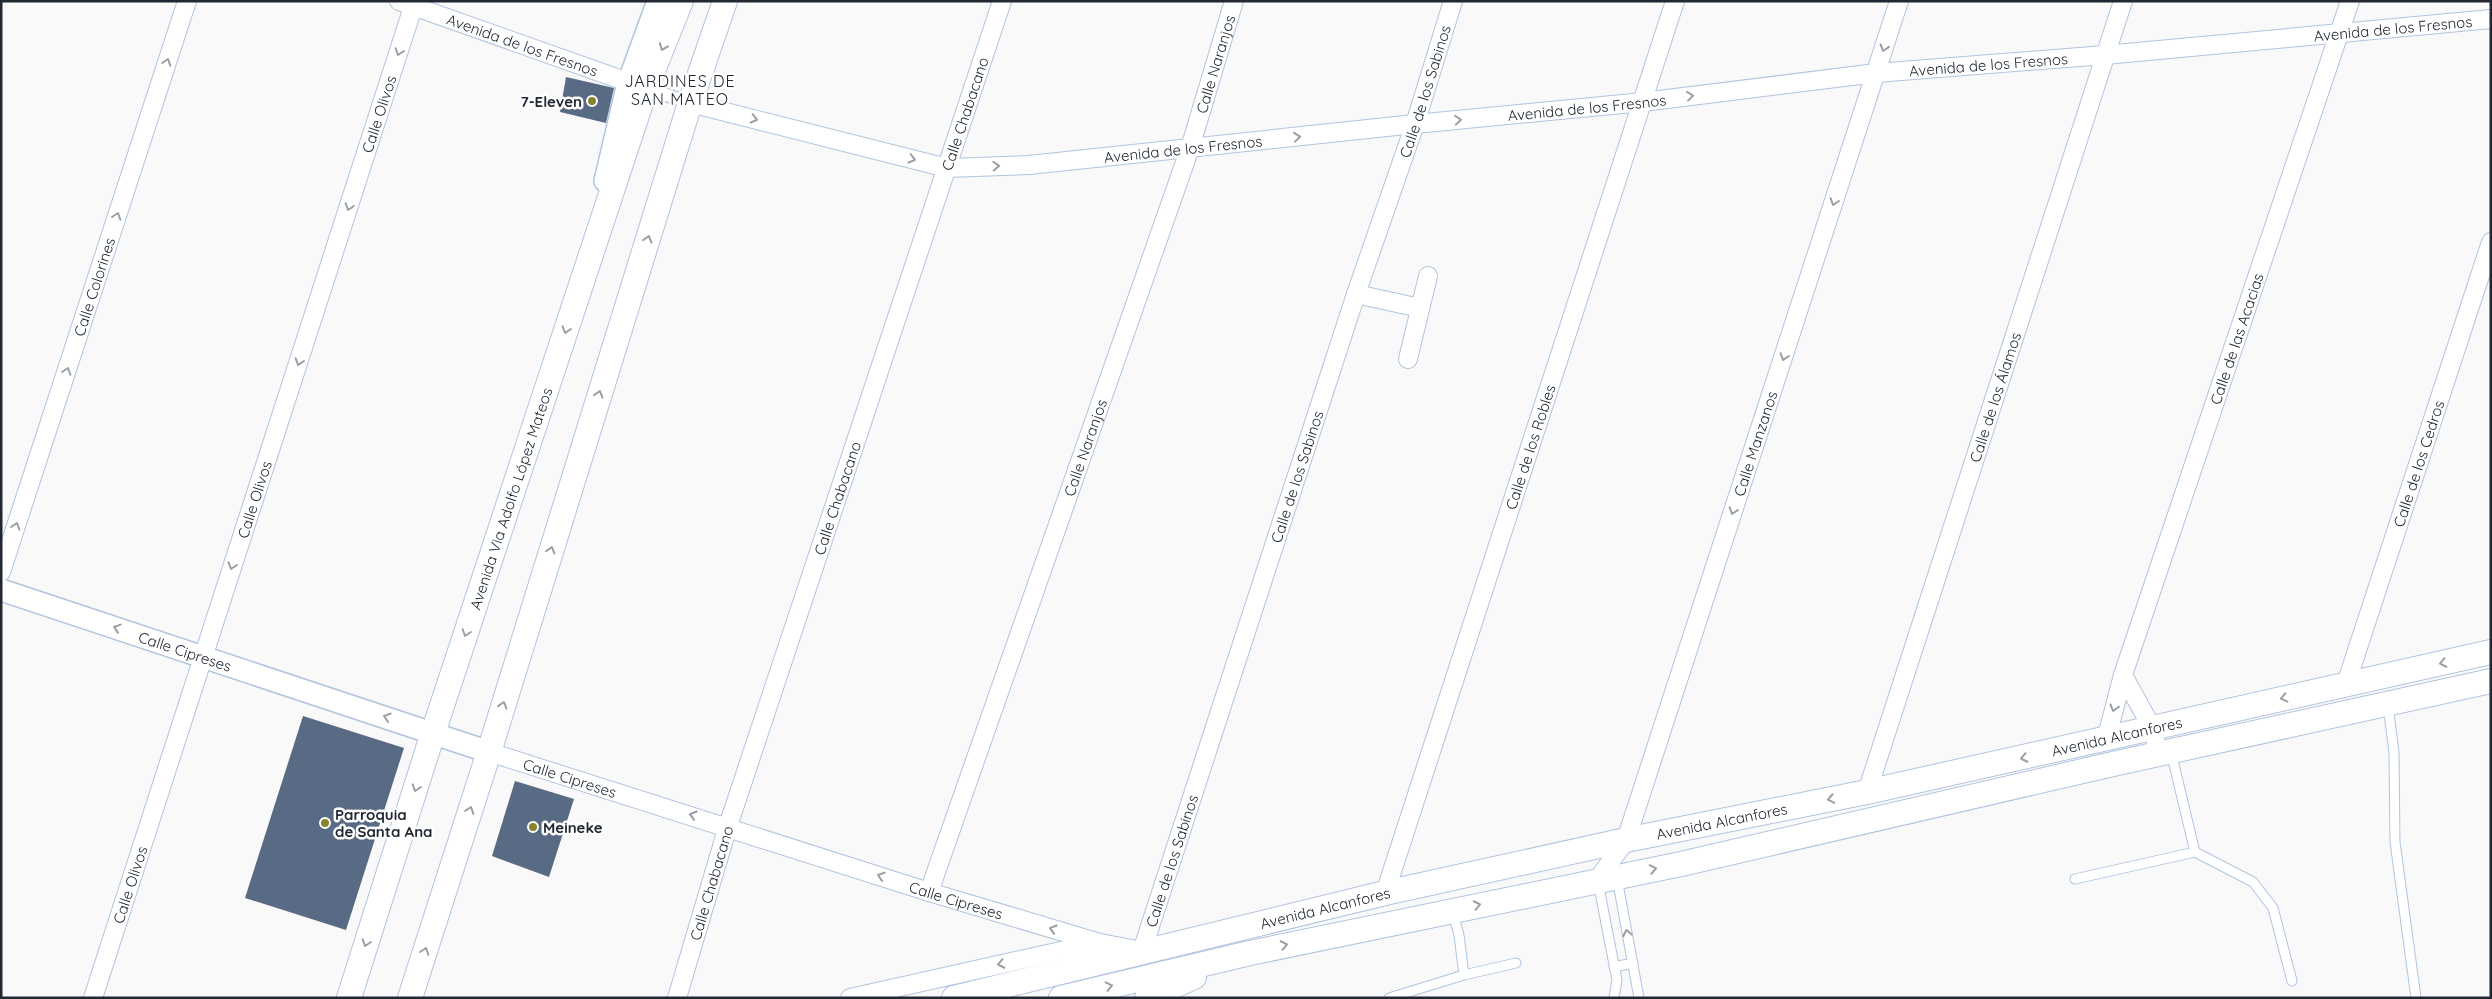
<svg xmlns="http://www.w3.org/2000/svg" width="2492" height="999" font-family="Quicksand,sans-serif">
<rect width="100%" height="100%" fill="#f9f9f9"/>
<g fill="#596a84">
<path d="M566,77L614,88L606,123L560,112Z"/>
<path d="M303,716L404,748L346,930L245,898Z"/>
<path d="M515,781L574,799L549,877L492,856Z"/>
</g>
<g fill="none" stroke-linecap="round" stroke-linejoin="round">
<g stroke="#b0c4e0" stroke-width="11">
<g id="service">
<path d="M2388,705L2394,753L2395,842L2416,998"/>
<path d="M2171,752L2195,852"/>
<path d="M1617,878L1639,998"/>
<path d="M2075,879L2195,852L2253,882L2273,908L2292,981"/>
<path d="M1598,882L1617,980L1614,998"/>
<path d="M1614,967L1633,963"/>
<path d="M1464,975L1516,963"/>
<path d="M1389,998L1464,975L1459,935L1453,913"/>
</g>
</g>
<g stroke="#b0c4e0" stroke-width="15">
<path id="pedestrian" d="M646,88L690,103"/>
</g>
<g stroke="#b0c4e0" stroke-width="20">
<g id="minor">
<path id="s1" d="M399,1L639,86"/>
<path id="s2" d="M690,103L947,168L1029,165L1415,124L1643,102L1876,73L2105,55L2491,19"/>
<path d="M1356,294L1420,308"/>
<path d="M1408,359L1428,276"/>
<path id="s3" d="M1,572L187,1"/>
<path d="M2123,675L2152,728L2159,754"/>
<path id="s4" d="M2346,684L2491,242"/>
<path id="s5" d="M2106,740L2123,675L2350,1"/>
<path id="s6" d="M489,752L929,892L1100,943L1142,951L1356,294L1415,124L1453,1"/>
<path id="s7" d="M1867,792L2123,1"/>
<path id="s8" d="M1598,879L1626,840L1899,1"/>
<path id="s9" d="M929,892L1190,148L1234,1"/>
<path id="s10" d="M1385,893L1675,1"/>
<path id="s11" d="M93,998L415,1"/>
<path id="s12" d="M677,998L728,826L1002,1"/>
<path d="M850,998L1097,943"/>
</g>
</g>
<g stroke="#b0c4e0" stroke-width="24">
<g id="tertiary">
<path d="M605,181L628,83L658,1"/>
<path id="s13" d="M1,590L489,752"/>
</g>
</g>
<g stroke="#b0c4e0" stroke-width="26">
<g id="secondary">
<path id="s14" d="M349,998L433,733L646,88L681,1"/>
<path d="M410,998L489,752L690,103L725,1"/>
<path id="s15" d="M954,998L1385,893L1626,840L1867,792L2491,652"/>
<path d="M1061,998L1250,953L1681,864L2113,764L2491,681"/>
<path d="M1147,998L1194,977"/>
</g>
</g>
<use href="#service" stroke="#fff" stroke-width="9"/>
<use href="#pedestrian" stroke="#fff" stroke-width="12"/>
<use href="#minor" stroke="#fff" stroke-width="18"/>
<use href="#tertiary" stroke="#fff" stroke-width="21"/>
<use href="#secondary" stroke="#fff" stroke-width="24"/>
</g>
<defs><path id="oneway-chevron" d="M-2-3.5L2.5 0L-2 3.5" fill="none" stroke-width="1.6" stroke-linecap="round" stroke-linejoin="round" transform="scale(1.25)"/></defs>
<g stroke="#9b9ea3">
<use href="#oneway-chevron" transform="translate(663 47) rotate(112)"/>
<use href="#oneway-chevron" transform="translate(1884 48) rotate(107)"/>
<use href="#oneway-chevron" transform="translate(399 52) rotate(108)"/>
<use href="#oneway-chevron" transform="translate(167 62) rotate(-72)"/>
<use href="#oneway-chevron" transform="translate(1690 96) rotate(-7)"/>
<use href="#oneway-chevron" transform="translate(754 119) rotate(14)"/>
<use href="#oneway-chevron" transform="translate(1458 120) rotate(-5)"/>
<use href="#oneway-chevron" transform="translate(1297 137) rotate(-6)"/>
<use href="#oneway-chevron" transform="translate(912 159) rotate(14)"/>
<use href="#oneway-chevron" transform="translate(996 166) rotate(-2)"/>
<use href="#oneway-chevron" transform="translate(1834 202) rotate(108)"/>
<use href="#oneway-chevron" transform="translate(349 207) rotate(108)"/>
<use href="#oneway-chevron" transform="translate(117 216) rotate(-72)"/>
<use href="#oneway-chevron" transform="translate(648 239) rotate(-73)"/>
<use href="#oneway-chevron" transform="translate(566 330) rotate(108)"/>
<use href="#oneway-chevron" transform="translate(1784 357) rotate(108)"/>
<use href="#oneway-chevron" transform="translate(299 362) rotate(108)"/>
<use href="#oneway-chevron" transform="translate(67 371) rotate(-72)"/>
<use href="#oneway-chevron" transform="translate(599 394) rotate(-73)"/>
<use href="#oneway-chevron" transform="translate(1733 511) rotate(108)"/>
<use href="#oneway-chevron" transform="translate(16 526) rotate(-72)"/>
<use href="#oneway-chevron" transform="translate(551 550) rotate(-73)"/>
<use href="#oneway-chevron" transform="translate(232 566) rotate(108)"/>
<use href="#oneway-chevron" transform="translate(117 628) rotate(-162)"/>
<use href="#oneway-chevron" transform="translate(466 633) rotate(108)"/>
<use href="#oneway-chevron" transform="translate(2443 663) rotate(168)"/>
<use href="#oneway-chevron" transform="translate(2284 698) rotate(167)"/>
<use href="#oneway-chevron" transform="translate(503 705) rotate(-73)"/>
<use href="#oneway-chevron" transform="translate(2114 708) rotate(105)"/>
<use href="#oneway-chevron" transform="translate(387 717) rotate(-162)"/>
<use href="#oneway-chevron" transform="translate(2024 758) rotate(168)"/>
<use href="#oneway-chevron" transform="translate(416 788) rotate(108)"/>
<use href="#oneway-chevron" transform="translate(1831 799) rotate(169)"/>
<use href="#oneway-chevron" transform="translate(470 810) rotate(-72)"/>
<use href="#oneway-chevron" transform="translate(693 815) rotate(-163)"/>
<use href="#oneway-chevron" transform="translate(1653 869) rotate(-11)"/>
<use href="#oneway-chevron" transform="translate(881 876) rotate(-162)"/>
<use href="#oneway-chevron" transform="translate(1477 905) rotate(-12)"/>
<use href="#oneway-chevron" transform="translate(1053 929) rotate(-163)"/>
<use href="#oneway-chevron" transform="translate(1627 933) rotate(-101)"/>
<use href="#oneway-chevron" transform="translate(366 943) rotate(108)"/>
<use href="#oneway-chevron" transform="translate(1284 945) rotate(-12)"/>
<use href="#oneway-chevron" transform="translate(425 951) rotate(-72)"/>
<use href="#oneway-chevron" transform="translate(1001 964) rotate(168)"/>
<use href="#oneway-chevron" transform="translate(1109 986) rotate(-13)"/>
</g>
<g fill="#87842d" stroke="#fff" stroke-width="2">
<circle cx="592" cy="101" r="5"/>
<circle cx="325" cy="823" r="5"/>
<circle cx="533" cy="827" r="5"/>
</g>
<g text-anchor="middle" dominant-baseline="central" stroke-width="5" stroke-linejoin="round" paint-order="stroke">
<g font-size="15" fill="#212833" stroke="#fff">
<text stroke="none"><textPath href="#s2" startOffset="1718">Avenida de los Fresnos</textPath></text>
<text stroke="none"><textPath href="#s1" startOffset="131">Avenida de los Fresnos</textPath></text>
<text stroke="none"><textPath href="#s9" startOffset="876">Calle Naranjos</textPath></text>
<text stroke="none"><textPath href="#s2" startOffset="1312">Avenida de los Fresnos</textPath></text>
<text stroke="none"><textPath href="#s6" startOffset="1588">Calle de los Sabinos</textPath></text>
<text stroke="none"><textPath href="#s2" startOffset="908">Avenida de los Fresnos</textPath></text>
<text stroke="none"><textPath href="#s11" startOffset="929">Calle Olivos</textPath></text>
<text stroke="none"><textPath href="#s12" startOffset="930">Calle Chabacano</textPath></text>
<text stroke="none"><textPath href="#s2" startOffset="502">Avenida de los Fresnos</textPath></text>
<text stroke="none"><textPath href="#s3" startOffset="300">Calle Colorines</textPath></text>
<text stroke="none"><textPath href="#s5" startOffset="422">Calle de las Acacias</textPath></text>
<text stroke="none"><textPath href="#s7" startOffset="415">Calle de los Álamos</textPath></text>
<text stroke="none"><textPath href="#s8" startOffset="465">Calle Manzanos</textPath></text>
<text stroke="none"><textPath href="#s10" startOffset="469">Calle de los Robles</textPath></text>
<text stroke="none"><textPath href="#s9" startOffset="471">Calle Naranjos</textPath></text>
<text stroke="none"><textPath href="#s4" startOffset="232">Calle de los Cedros</textPath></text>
<text stroke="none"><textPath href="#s6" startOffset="1182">Calle de los Sabinos</textPath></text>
<text stroke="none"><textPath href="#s14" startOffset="525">Avenida Via Adolfo López Mateos</textPath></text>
<text stroke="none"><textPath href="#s11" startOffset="524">Calle Olivos</textPath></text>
<text stroke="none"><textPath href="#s12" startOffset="525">Calle Chabacano</textPath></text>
<text stroke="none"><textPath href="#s13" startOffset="194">Calle Cipreses</textPath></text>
<text stroke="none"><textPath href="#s15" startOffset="1192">Avenida Alcanfores</textPath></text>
<text stroke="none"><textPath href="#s6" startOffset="85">Calle Cipreses</textPath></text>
<text stroke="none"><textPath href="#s15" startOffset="788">Avenida Alcanfores</textPath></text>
<text stroke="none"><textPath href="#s6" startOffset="778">Calle de los Sabinos</textPath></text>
<text stroke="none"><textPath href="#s12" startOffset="120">Calle Chabacano</textPath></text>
<text stroke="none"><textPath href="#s11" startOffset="119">Calle Olivos</textPath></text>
<text stroke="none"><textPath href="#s6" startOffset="490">Calle Cipreses</textPath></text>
<text stroke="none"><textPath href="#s15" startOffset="382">Avenida Alcanfores</textPath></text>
</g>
<g font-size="15" font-weight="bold" fill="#212833" stroke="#fff" text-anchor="start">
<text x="582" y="101" text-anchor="end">7-Eleven</text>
<text x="335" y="814">Parroquia<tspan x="335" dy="17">de Santa Ana</tspan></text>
<text x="543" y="827">Meineke</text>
</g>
<g font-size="16" letter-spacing="1" fill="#212833" stroke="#fff">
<text x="680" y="81">JARDINES DE<tspan x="680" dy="18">SAN MATEO</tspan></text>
</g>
</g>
<rect width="2492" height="999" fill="none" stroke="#212833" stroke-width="5"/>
</svg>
